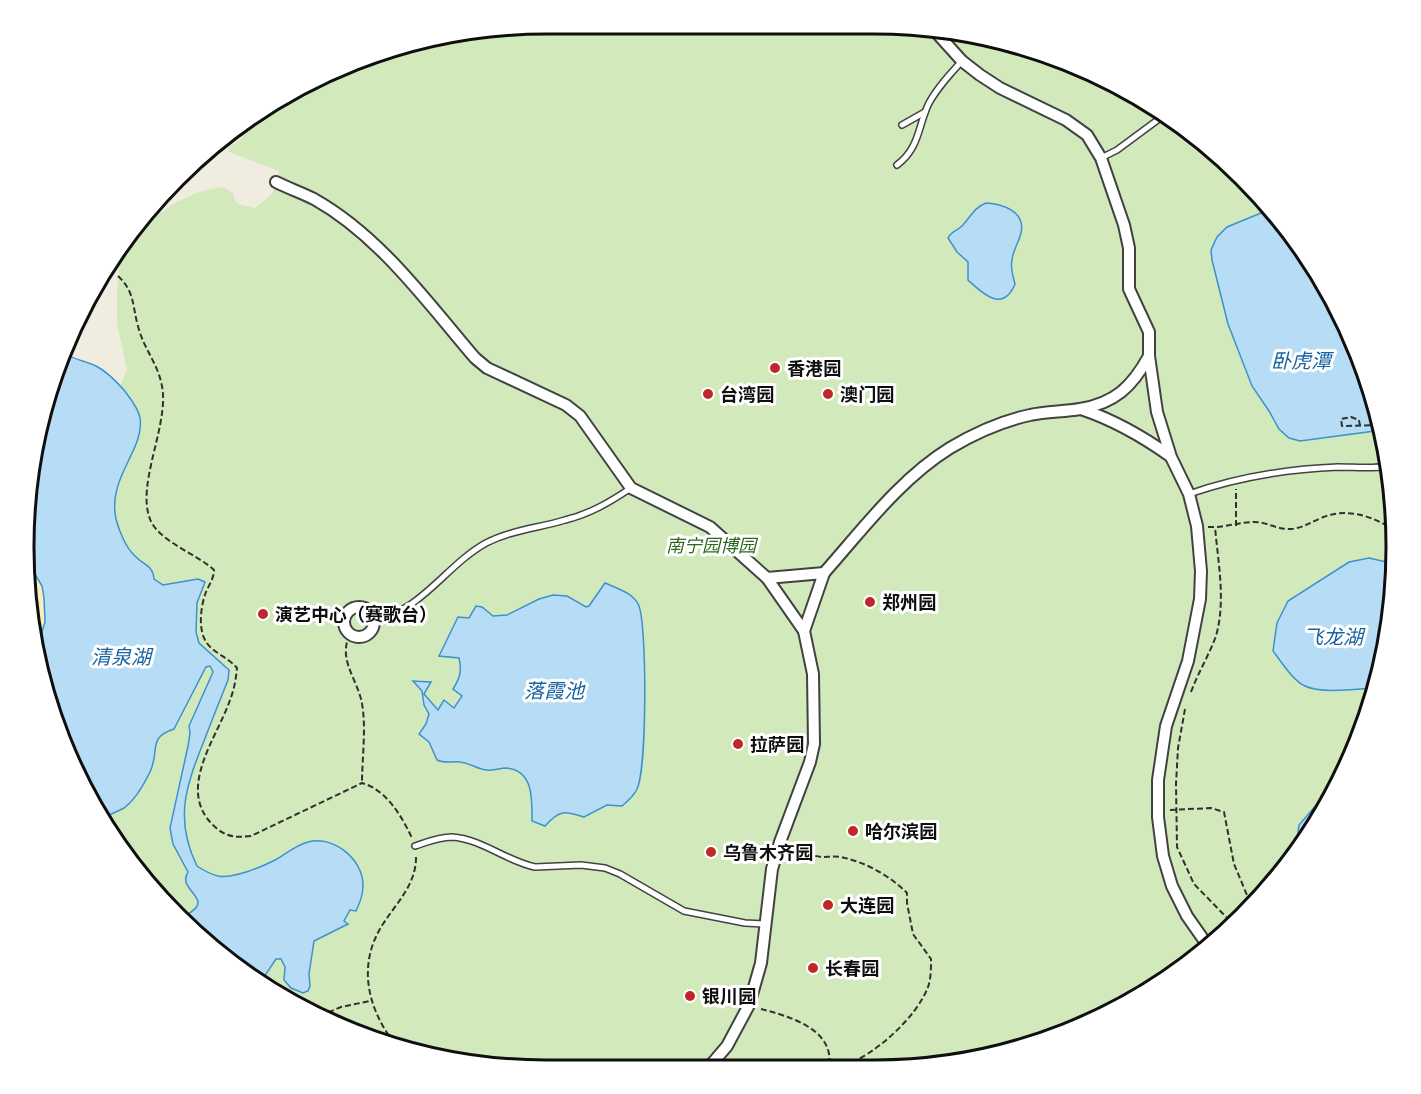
<svg xmlns="http://www.w3.org/2000/svg" width="1421" height="1094" font-family="'Noto Serif','Noto Sans SC',serif">
<rect width="100%" height="100%" fill="#fffdf2"/>
<path fill="#d2eabb" d="M547,24L908,25L1042,52L1192,132L1309,257L1357,347L1387,445L1397,547L1387,649L1357,747L1309,838L1244,917L1164,982L1042,1042L942,1066L478,1065L347,1030L257,982L177,917L112,837L52,715L24,547L42,412L94,286L177,177L285,94L411,42Z"/>
<path fill="#faeebf" d="M26,559C31,568 39,579 42,589C47,605 46,625 39,641Z"/>
<g fill="#f0ece0">
<path d="M265,110L239,141L229,147V152L279,171L274,191L269,197L255,208L238,204L235,201L233,193L222,187L198,192L173,204L143,226L130,239L177,177Z"/>
<path d="M125,246L120,260L117,291V323L127,370L120,386L96,366L66,354L94,286Z"/>
</g>
<g fill="#b7ddf6" stroke="#3e91cd" stroke-width="1.5">
<path d="M986,203C1002,204 1026,211 1021,233C1019,242 1013,250 1012,260C1010,268 1013,276 1015,284C1003,313 983,294 968,280V262L957,252L948,238C952,230 958,231 963,225C971,216 975,207 986,203Z"/>
<path d="M1261,213H1268L1309,257L1357,347L1382,430L1300,441L1289,438L1279,429L1269,411L1252,386L1228,324L1212,260L1211,250L1217,237L1227,227Z"/>
<path d="M66,354C75,360 86,361 96,366C106,371 116,381 124,390C130,398 138,407 140,418C145,450 107,477 116,519C119,531 126,548 135,556C143,565 153,565 154,579L163,585L198,579L205,582L197,603L196,632L199,643L229,670L228,680C220,700 212,720 204,741C186,786 174,819 197,866C203,870 210,874 218,876C232,879 262,867 275,860C286,854 296,845 308,842C333,835 363,859 363,885C363,895 360,902 356,911L350,910L344,921L348,924L314,941L309,974L310,986L308,991L303,993L291,988L284,980L285,967L281,959H276L264,977L255,981L177,916C183,917 186,916 191,912C208,901 189,893 186,882C185,878 186,876 188,872L173,844L170,828L188,746L190,733L189,726L213,672L210,666L206,667L174,729C146,738 161,752 149,774C143,786 135,800 124,808C117,812 109,814 103,819L52,715L39,641L45,622L44,598L42,586L26,559L24,547L42,412Z"/>
<path d="M1369,558L1395,564L1387,649L1375,688C1357,689 1321,694 1305,686C1293,681 1281,661 1273,651L1277,623L1288,601L1349,562Z"/>
<path d="M605,583C616,588 634,593 639,606C647,628 647,768 637,789C634,796 628,801 622,806L607,805L584,817C565,811 560,809 545,826L532,821C532,800 534,770 506,768C500,768 494,771 487,770C479,770 470,763 460,762C452,761 445,764 437,760L429,742L419,734L426,724L429,714L424,705L422,691L413,681L431,682L424,694L438,710L444,700L454,708L462,696L453,689C460,678 462,671 459,658L439,656L458,617L469,618L476,606L482,607L493,616L507,615L539,599L553,595L567,596L586,607L589,606Z"/>
<path d="M1329,799L1309,838L1295,855L1299,825L1317,804Z"/>
</g>
<g fill="none" stroke-linecap="round" stroke-linejoin="round">
<g stroke="#424242" stroke-width="8">
<g id="lane">
<path d="M902,125L925,112"/>
<path d="M1101,158L1117,150L1163,116"/>
<path d="M897,165C920,148 918,125 929,103C938,87 950,74 962,61"/>
<path d="M1189,494C1238,477 1287,469 1338,467C1355,467 1372,469 1389,466"/>
<path d="M374,620C422,611 445,566 486,543C511,530 539,528 565,520C590,514 610,502 631,488"/>
<path d="M415,846C427,842 439,837 452,837C482,839 506,861 535,867L581,865L605,868L620,874L684,911L745,923L765,924"/>
</g>
</g>
<g stroke="#424242" stroke-width="14">
<g id="street">
<path d="M934,30L962,61L980,75L1000,88L1066,120L1087,135L1101,158L1124,225L1129,248V289L1149,332V356L1157,412L1171,457L1189,494L1197,526L1201,571L1200,599L1188,661L1166,726L1158,780V817L1163,856L1172,886L1187,916L1208,946"/>
<path d="M276,182C288,188 302,193 314,199C380,236 427,302 475,358L487,368L566,405L580,416L631,488L710,527L767,578L824,573L804,631L813,674L814,744L810,762L780,842L772,869L761,963L749,1005L727,1046L710,1066"/>
<path d="M1081,409C1114,420 1142,436 1170,456"/>
<path d="M824,573C863,529 900,479 950,448C975,433 1002,421 1030,415C1046,411 1063,412 1080,409C1115,403 1132,387 1149,356"/>
<path d="M767,578L804,631"/>
<circle cx="359" cy="622" r="15"/>
</g>
</g>
<g stroke="#313131" stroke-width="2" stroke-dasharray="6 3" stroke-linecap="butt">
<path d="M118,276C135,292 132,305 138,326C144,351 161,366 163,394C165,433 137,486 150,519C158,541 197,554 214,570C214,578 209,585 206,592C201,605 198,627 205,640C211,652 228,657 237,668C236,679 234,690 230,700C217,738 176,789 213,825C225,837 235,838 251,836L362,783C387,790 402,817 412,838"/>
<path d="M1360,426L1359,420L1351,417L1341,419L1342,426L1381,425"/>
<path d="M1236,526V489"/>
<path d="M1208,527C1224,528 1239,522 1254,522C1267,522 1278,530 1291,529C1302,528 1310,523 1321,518C1346,507 1374,516 1395,531"/>
<path d="M350,634C338,658 355,676 361,699C367,723 362,758 362,783"/>
<path d="M1191,692C1198,673 1209,655 1216,636C1226,601 1218,562 1215,527"/>
<path d="M1185,709L1178,748L1176,784L1177,847L1194,884L1234,925"/>
<path d="M1170,810L1211,808L1224,812L1234,864L1252,907"/>
<path d="M790,846C800,851 811,856 822,857C828,857 834,856 841,857C865,862 889,875 907,893V903L913,934L931,959C931,968 931,979 928,987C917,1017 874,1056 843,1066"/>
<path d="M761,1009C788,1016 835,1029 829,1066"/>
<path d="M320,1016L341,1007L370,1001"/>
<path d="M394,1043C367,1007 357,964 383,924C397,902 417,884 416,855"/>
</g>
<use href="#lane" stroke="#fff" stroke-width="5"/>
<use href="#street" stroke="#fff" stroke-width="10"/>
</g>
<g fill="#c0272b" stroke="#fff" stroke-width="2">
<circle cx="775" cy="368" r="6"/>
<circle cx="708" cy="394" r="6"/>
<circle cx="828" cy="394" r="6"/>
<circle cx="870" cy="602" r="6"/>
<circle cx="263" cy="614" r="6"/>
<circle cx="738" cy="744" r="6"/>
<circle cx="853" cy="831" r="6"/>
<circle cx="711" cy="852" r="6"/>
<circle cx="828" cy="905" r="6"/>
<circle cx="813" cy="968" r="6"/>
<circle cx="690" cy="996" r="6"/>
</g>
<g text-anchor="middle" dominant-baseline="central" stroke-width="6" stroke-linejoin="round" paint-order="stroke">
<g font-size="18" font-weight="bold" fill="#0f0f0f" stroke="#fff" text-anchor="start">
<text x="787" y="368">香港园</text>
<text x="720" y="394">台湾园</text>
<text x="840" y="394">澳门园</text>
<text x="882" y="602">郑州园</text>
<text x="275" y="614">演艺中心（赛歌台）</text>
<text x="750" y="744">拉萨园</text>
<text x="865" y="831">哈尔滨园</text>
<text x="723" y="852">乌鲁木齐园</text>
<text x="840" y="905">大连园</text>
<text x="825" y="968">长春园</text>
<text x="702" y="996">银川园</text>
</g>
<g font-size="18" font-style="italic" fill="#2d681f" stroke="#fff">
<text x="711" y="545">南宁园博园</text>
</g>
<g font-size="20" font-style="italic" fill="#1863a2" stroke="#fff">
<text x="1301" y="360">卧虎潭</text>
<text x="1333" y="636">飞龙湖</text>
<text x="121" y="656">清泉湖</text>
<text x="554" y="690">落霞池</text>
</g>
</g>
<path d="M0 0H1421V1094H0ZM546 34H874A512 512 0 0 1 1386 546V548A512 512 0 0 1 874 1060H546A512 512 0 0 1 34 548V546A512 512 0 0 1 546 34Z" fill="#fff" fill-rule="evenodd"/>
<path fill="none" stroke="#0f0f0f" stroke-width="3" d="M546 34H874A512 512 0 0 1 1386 546V548A512 512 0 0 1 874 1060H546A512 512 0 0 1 34 548V546A512 512 0 0 1 546 34Z"/>
</svg>
